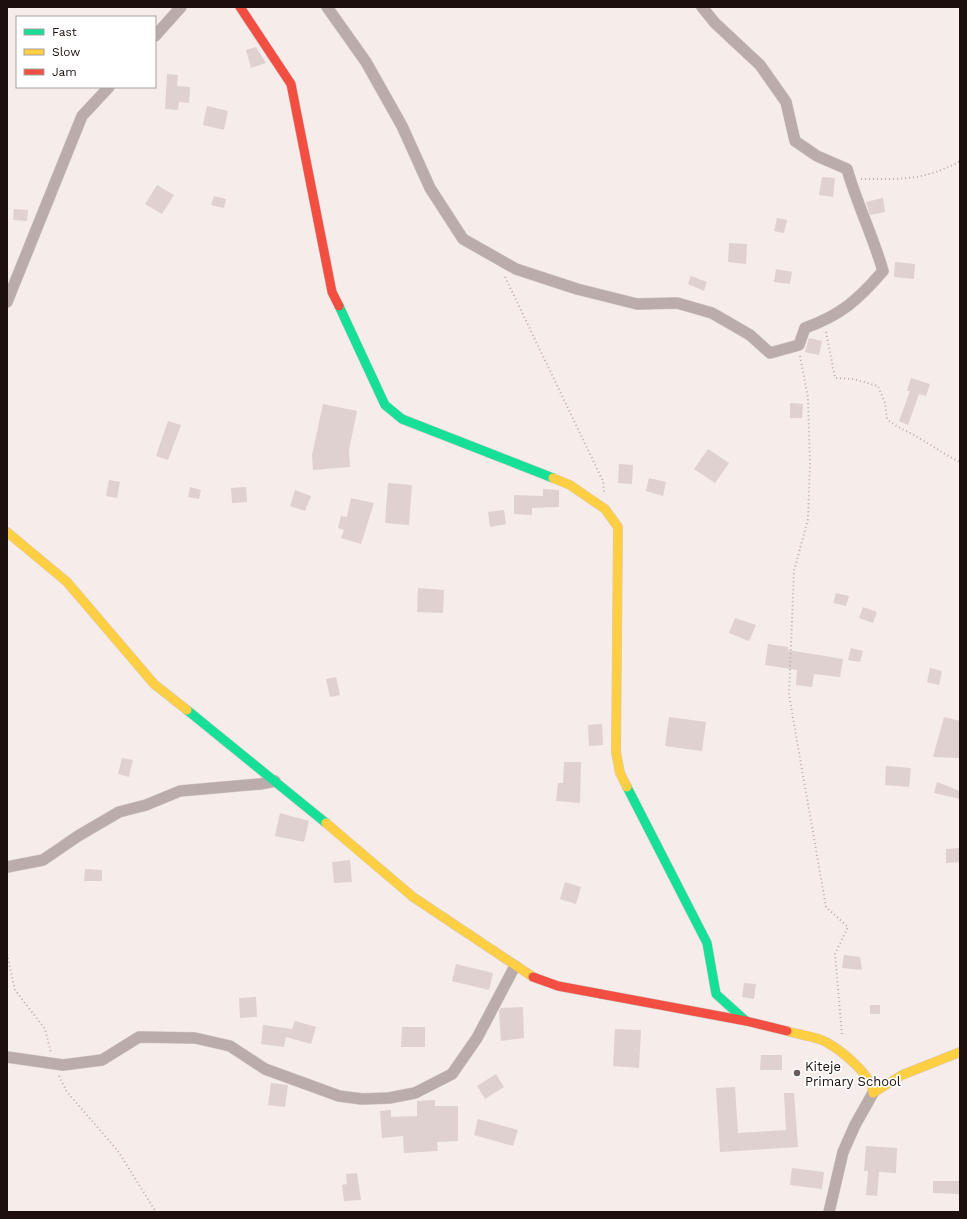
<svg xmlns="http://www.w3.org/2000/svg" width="967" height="1219" font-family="'Work Sans',sans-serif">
<rect width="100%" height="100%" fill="#f6ecea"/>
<g fill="#ded1cf">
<path d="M256,47L266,63L251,68L246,50Z"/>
<path d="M167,74L178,75L177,86L190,87L189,103L179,102L178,110L165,109Z"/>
<path d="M207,106L228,111L224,130L203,125Z"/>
<path d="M822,177L835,178L833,197L819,195Z"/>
<path d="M157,185L174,195L162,214L145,204Z"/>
<path d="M214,196L226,199L224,208L211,205Z"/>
<path d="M883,198L885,212L870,215L866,202Z"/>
<path d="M14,209L28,210L27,221L13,220Z"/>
<path d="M777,218L787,220L784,233L774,231Z"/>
<path d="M729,243L747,244L746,264L728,262Z"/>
<path d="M895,262L915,264L914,279L894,277Z"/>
<path d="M776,269L792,272L790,284L774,282Z"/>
<path d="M691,276L707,282L704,291L688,284Z"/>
<path d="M809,338L822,341L819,355L805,352Z"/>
<path d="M911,378L930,384L926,396L919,394L908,425L899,421L910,391H907Z"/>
<path d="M790,403L803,404L802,418H790Z"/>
<path d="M323,404L357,411L349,450L350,467L313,470L312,455Z"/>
<path d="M168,421L181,425L168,460L156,456Z"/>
<path d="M708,449L729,463L715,483L694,469Z"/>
<path d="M619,464L633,465L632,484L618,483Z"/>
<path d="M649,478L666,482L663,496L646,491Z"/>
<path d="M109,480L120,482L117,498L106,496Z"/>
<path d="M388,483L412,485L409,525L385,523Z"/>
<path d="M190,487L201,490L199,499L188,497Z"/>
<path d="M246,487L247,502L232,503L231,488Z"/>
<path d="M543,489L559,490V507L532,508V515L514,514V495L543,496Z"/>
<path d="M295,490L311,496L305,511L290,506Z"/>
<path d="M351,498L374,503L361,544L341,538L344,530L338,528L341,516L347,517Z"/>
<path d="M504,510L506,524L490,527L488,512Z"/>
<path d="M418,588L444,590L443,613L417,612Z"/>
<path d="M836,593L849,596L846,606L833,603Z"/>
<path d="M863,607L877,612L873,623L859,618Z"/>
<path d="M735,618L756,625L749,641L729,633Z"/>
<path d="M768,644L788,647V650L843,659L840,677L814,674L812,687L796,685L797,670L765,665Z"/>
<path d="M851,648L863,651L860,662L848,660Z"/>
<path d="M930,668L942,671L939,685L927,682Z"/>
<path d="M336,677L340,695L330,697L326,679Z"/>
<path d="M669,717L706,722L702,751L665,746Z"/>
<path d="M944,717L960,721V758L933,757Z"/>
<path d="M602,724L603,745L589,746L588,725Z"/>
<path d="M122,758L133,760L129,777L118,774Z"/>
<path d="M564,762H581L580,803L556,801L558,783H563Z"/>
<path d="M886,766L911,768L909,787L885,785Z"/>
<path d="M937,782L960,791V799L934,793Z"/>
<path d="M280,813L309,821L304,842L275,836Z"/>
<path d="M960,848V862L946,863V849Z"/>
<path d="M350,860L352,882L334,883L332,862Z"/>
<path d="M85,869L102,870V881H84Z"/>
<path d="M565,882L581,887L576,904L560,899Z"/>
<path d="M844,955L860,957L862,970L842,968Z"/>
<path d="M456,964L493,973L489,990L452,981Z"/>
<path d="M744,983L756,984L754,999L742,997Z"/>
<path d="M256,997L257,1017L240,1018L239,998Z"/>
<rect x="870" y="1005" width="10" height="9"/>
<path d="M523,1007L524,1038L501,1041L499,1011L501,1008Z"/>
<path d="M295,1021L316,1027L311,1044L286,1037L284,1047L261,1044L263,1025L292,1029Z"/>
<path d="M402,1027H425V1047H401Z"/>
<path d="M615,1029L641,1030L639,1068L613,1066Z"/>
<path d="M761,1055H782V1070H760Z"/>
<path d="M496,1074L504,1087L485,1099L477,1086Z"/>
<path d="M271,1083L288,1085L285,1107L268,1105Z"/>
<path d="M735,1087L738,1133L786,1130L784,1093H794L798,1147L720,1152L716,1088Z"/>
<path d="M435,1100V1106H458V1141L437,1142L438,1151L404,1153L403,1136L382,1138L380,1111L391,1110V1117L417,1116V1101Z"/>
<path d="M478,1119L518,1130L513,1146L474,1135Z"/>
<path d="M866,1146L897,1148L896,1173L879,1172L877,1196L866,1195L868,1171H864Z"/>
<path d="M792,1168L824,1172L822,1189L790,1185Z"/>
<path d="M357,1173L361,1200L344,1201L342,1185L347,1184L346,1174Z"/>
<path d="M933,1181H960V1194L933,1193Z"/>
</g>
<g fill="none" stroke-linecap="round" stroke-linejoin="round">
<g stroke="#d2c9c7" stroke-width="12">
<g id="street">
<path d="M327,7L366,62L402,126L430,188L463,239L516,269L577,289L637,304L677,303L712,313L750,335L770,353L799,345L805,328C841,315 858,300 883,271C873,236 857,204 847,169L817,156L795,141L786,102L760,65L715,23L702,7"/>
<path d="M155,36L181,7"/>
<path d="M7,302L82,116L109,87"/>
<path d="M7,867L43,860L78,836L119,812L146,805L180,791L260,784L275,781"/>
<path d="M7,1057L63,1065L102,1060L139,1037L195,1038L230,1046L265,1069L339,1096L362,1099L389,1098L415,1093L452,1074L477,1038L515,966"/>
<path d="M829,1212L843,1152L855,1125L873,1093"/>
</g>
</g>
<g stroke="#d2c9c7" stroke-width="10">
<g id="fast">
<path d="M339,306L385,405L402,419L553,478"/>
<path d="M187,710L326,823"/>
<path d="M627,787L707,943L716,994L746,1021"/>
</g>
</g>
<g stroke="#d2c9c7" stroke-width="10">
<g id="slow">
<path d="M553,478L570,485L605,509L618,527L616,752L620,773L627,787"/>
<path d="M7,532L67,582L154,684L187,710"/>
<path d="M326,823L413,897L533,977"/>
<path d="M787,1031C799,1035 815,1036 826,1042C841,1050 873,1076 873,1093L902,1075L960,1052"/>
</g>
</g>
<g stroke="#d2c9c7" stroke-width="10">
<g id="jam">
<path d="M240,7L291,84L332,292L339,306"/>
<path d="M533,977L558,986L746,1021L787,1031"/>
</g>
</g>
<g stroke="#b9aead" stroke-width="2" stroke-dasharray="1 3" stroke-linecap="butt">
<path d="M861,179C900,179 925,181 960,161"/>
<path d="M505,277L603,481L604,492"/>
<path d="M826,332L835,378L853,379L878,386L885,403L887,419C897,428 908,431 919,438C933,446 945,455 960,462"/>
<path d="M800,356L808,398L810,464L808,519L794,571L789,695L826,907L848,927L835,954L842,1035"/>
<path d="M7,954L15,990L45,1029L51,1053"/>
<path d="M59,1076L67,1092L118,1151L156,1212"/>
</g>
<use href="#street" stroke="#baacaa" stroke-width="11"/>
<use href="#fast" stroke="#16e098" stroke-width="9"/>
<use href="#slow" stroke="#ffcf43" stroke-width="9"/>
<use href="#jam" stroke="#f24e42" stroke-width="9"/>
</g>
<circle fill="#695c5a" stroke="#fff" stroke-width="1.5" cx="797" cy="1073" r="4"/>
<g text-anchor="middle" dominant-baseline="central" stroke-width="3.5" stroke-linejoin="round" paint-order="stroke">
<g font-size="13" fill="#1d0f0d" stroke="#fff" text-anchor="start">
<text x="805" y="1066">Kiteje<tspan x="805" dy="15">Primary School</tspan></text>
</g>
</g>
<rect width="967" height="1219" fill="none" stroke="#1d0f0d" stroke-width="16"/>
<rect x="16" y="16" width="140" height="72" fill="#ffffff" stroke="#a59f9e"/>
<rect x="24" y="29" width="20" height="6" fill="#16e098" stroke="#a59f9e"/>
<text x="52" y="36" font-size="12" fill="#1d0f0d">Fast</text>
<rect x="24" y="49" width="20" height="6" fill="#ffcf43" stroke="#a59f9e"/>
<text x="52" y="56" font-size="12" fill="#1d0f0d">Slow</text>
<rect x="24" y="69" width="20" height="6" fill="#f24e42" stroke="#a59f9e"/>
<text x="52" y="76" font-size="12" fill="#1d0f0d">Jam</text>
</svg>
